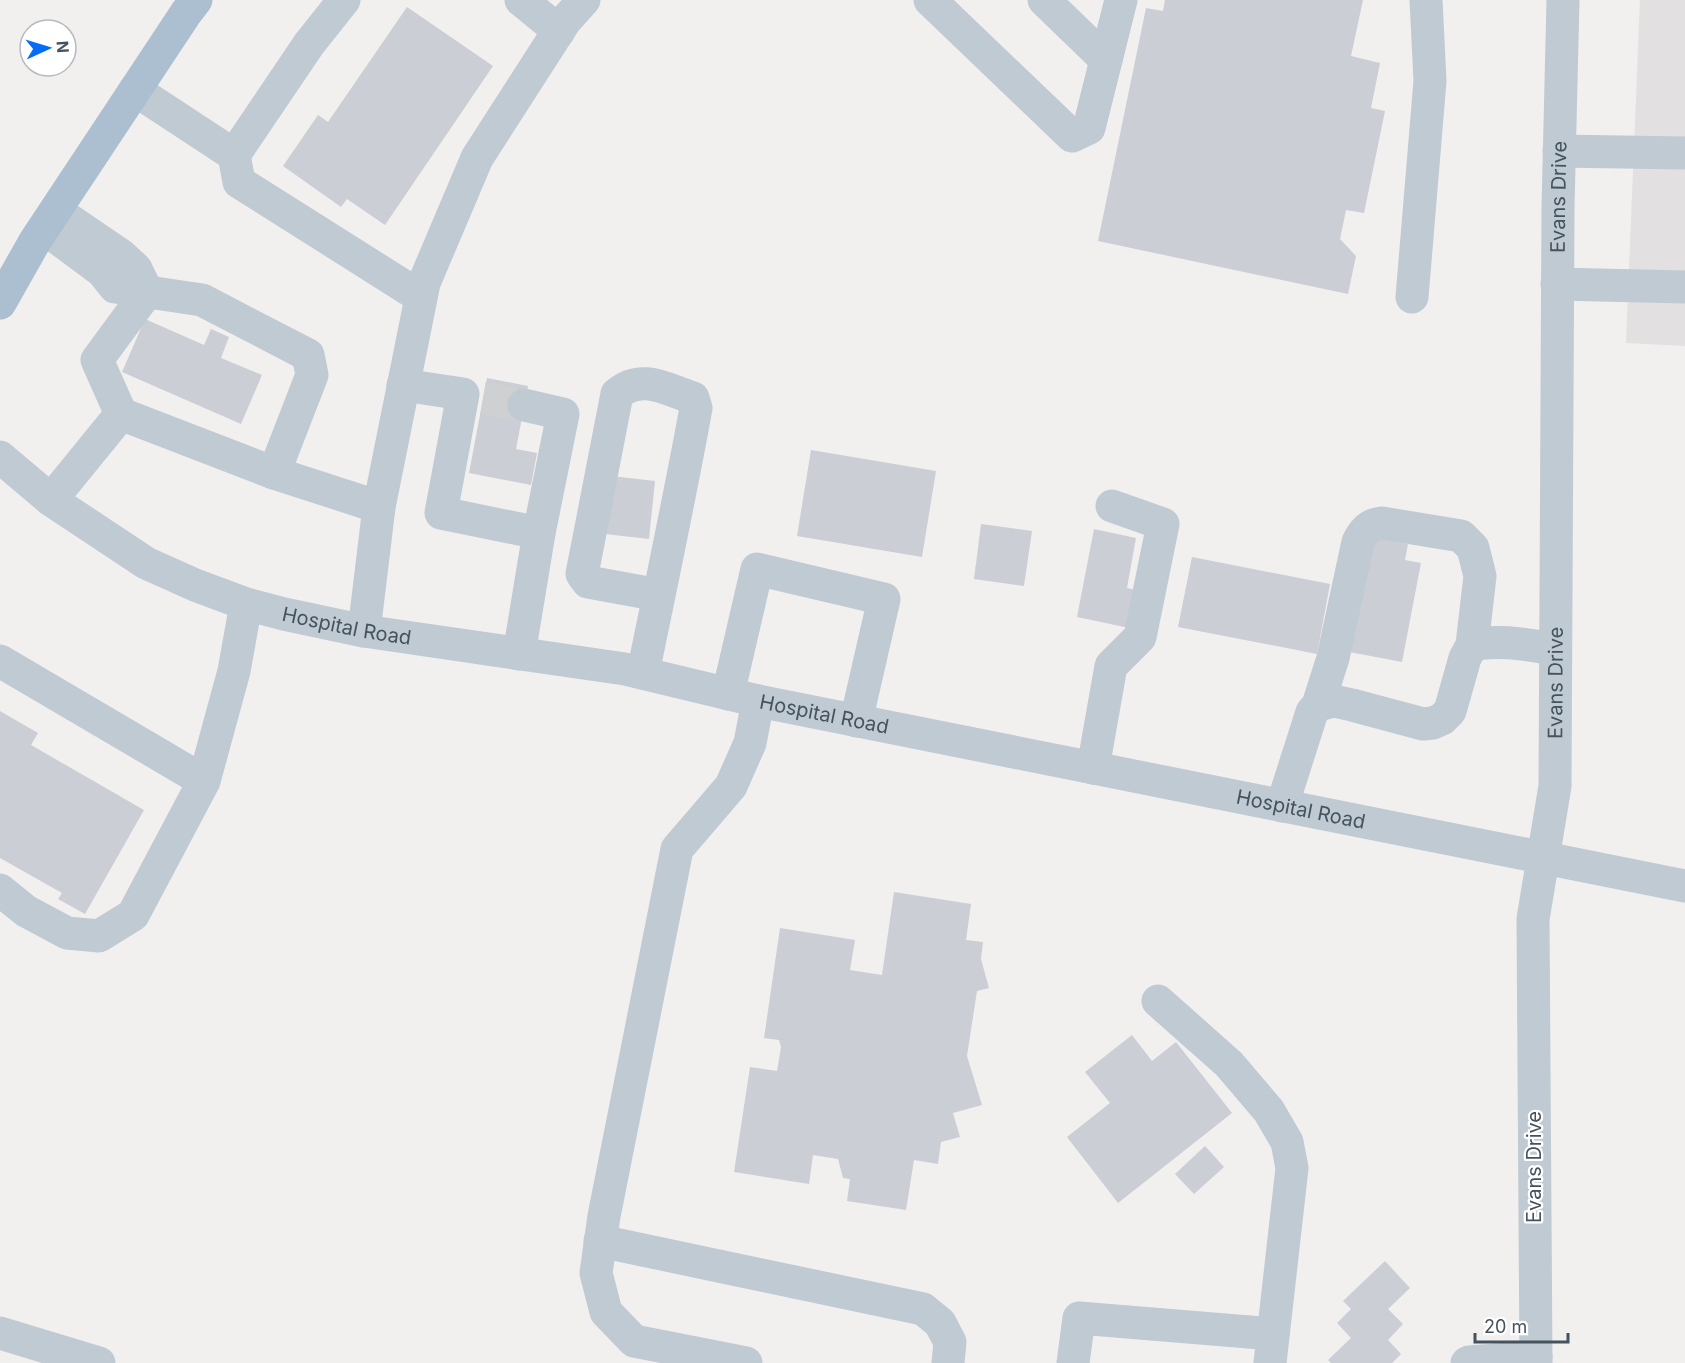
<svg xmlns="http://www.w3.org/2000/svg" width="1685" height="1363" font-family="Inter,sans-serif">
<rect width="100%" height="100%" fill="#f2efef"/>
<path fill="#e3e0e1" d="M1640,0H1685V346L1626,343Z"/>
<g fill="#cbced5">
<path d="M1165,0H1363L1351,56L1380,63L1371,108L1385,111L1364,213L1346,210L1340,239L1356,256L1348,294L1098,241L1146,8L1163,11Z"/>
<path d="M407,7L493,66L385,225L347,199L341,207L283,166L318,115L328,122Z"/>
<path d="M145,319L204,345L211,329L229,337L221,358L262,375L241,424L122,372Z"/>
<path d="M487,378L528,386L516,449L537,453L531,485L469,473Z"/>
<path d="M811,450L936,471L922,557L797,536Z"/>
<path d="M611,476L655,481L649,539L605,534Z"/>
<path d="M981,524L1032,531L1024,586L974,579Z"/>
<path d="M1094,529L1136,538L1127,588L1141,591L1134,629L1077,617Z"/>
<path d="M1365,536L1408,544L1405,560L1421,563L1402,662L1344,651Z"/>
<path d="M1192,557L1330,584L1317,654L1178,627Z"/>
<path d="M0,711L38,733L31,745L144,810L85,914L58,899L62,893L0,858Z"/>
<path d="M894,892L971,904L966,940L983,942L981,959L989,988L977,991L967,1056L982,1105L953,1113L960,1137L941,1142L938,1164L914,1160L906,1210L847,1201L850,1179L843,1178L838,1159L813,1155L809,1184L734,1172L750,1067L777,1071L781,1047L779,1040L764,1038L780,928L855,940L850,970L882,975Z"/>
<path d="M1132,1035L1152,1061L1176,1042L1232,1113L1118,1203L1067,1137L1110,1103L1085,1072Z"/>
<path d="M1205,1146L1224,1167L1194,1194L1175,1174Z"/>
<path d="M1385,1261L1410,1288L1388,1309L1403,1324L1388,1340L1401,1354L1392,1363H1331L1328,1360L1351,1338L1337,1323L1351,1309L1343,1301Z"/>
</g>
<g fill="none" stroke-linecap="round" stroke-linejoin="round">
<path stroke="#cfd0d2" stroke-width="33" stroke-dasharray="33 16" stroke-linecap="butt" d="M483,398L524,405"/>
<g stroke="#bfcad3" stroke-width="33">
<path d="M521,0L559,31"/>
<path d="M930,0L1072,136L1089,128L1121,0"/>
<path d="M1044,0L1106,60"/>
<path d="M135,90L234,155L239,182L421,297"/>
<path d="M1559,151L1685,153"/>
<path d="M234,155L309,44L344,0"/>
<path d="M56,211L122,256L136,269L147,292"/>
<path d="M44,228L102,271L115,287L202,300L308,355L312,375L274,473"/>
<path d="M1557,284L1685,287"/>
<path d="M1412,297L1430,81L1426,0"/>
<path d="M403,385L463,394L441,513L539,533L519,654"/>
<path d="M524,405L563,414L539,533"/>
<path d="M121,414L97,360L147,292"/>
<path id="s1" d="M0,457L51,500L146,563L195,585L246,604L284,614L364,631L625,669L758,701L1685,886"/>
<path d="M51,500L121,414L274,473L379,507"/>
<path d="M364,631L379,507L424,283L477,158L565,21L584,0"/>
<path d="M1472,645C1499,639 1528,645 1555,649"/>
<path d="M0,661L204,781L133,915L99,936L67,933L26,911L0,890"/>
<path d="M643,673C661,585 680,496 696,408L693,398C666,389 641,373 617,394L582,574L588,582L659,595"/>
<path d="M728,694L757,569L884,599L856,721"/>
<path d="M1093,768L1111,666L1140,637L1163,524L1112,506"/>
<path d="M204,781L234,671L246,604"/>
<path d="M1282,806L1312,712L1318,705L1334,701L1352,705L1423,724L1433,723L1442,719L1450,711L1465,658L1472,645L1480,576L1473,548L1461,536L1382,523C1369,524 1363,531 1358,542L1333,658L1318,705"/>
<path d="M1158,1001L1229,1064L1269,1111L1287,1142L1292,1168L1270,1363"/>
<path d="M600,1241L923,1309L940,1323L950,1342L948,1363"/>
<path d="M0,1333L99,1363"/>
<path d="M746,1363L634,1341L606,1312L596,1273L604,1216L677,849L731,786L750,743L758,701"/>
<path d="M1073,1363L1079,1318L1273,1334"/>
<path d="M1467,1363L1469,1362L1536,1357"/>
<path id="s2" d="M1536,1363L1533,919L1555,786L1558,207L1563,0"/>
</g>
<path stroke="#acbfd1" stroke-width="33" d="M0,303L35,241L186,13L196,0"/>
</g>
<g text-anchor="middle" dominant-baseline="central" stroke-width="4.5" stroke-linejoin="round" paint-order="stroke">
<g font-size="20" fill="#45535f" stroke="#fff">
<text stroke="none"><textPath href="#s2" startOffset="1168">Evans Drive</textPath></text>
<text stroke="none"><textPath href="#s1" startOffset="392">Hospital Road</textPath></text>
<text stroke="none"><textPath href="#s2" startOffset="682">Evans Drive</textPath></text>
<text stroke="none"><textPath href="#s1" startOffset="878">Hospital Road</textPath></text>
<text stroke="none"><textPath href="#s1" startOffset="1364">Hospital Road</textPath></text>
<text transform="translate(1534 1167) rotate(-90)">Evans Drive</text>
</g>
</g>
<g transform="translate(48 48) rotate(86)"><circle r="28" fill="#ffffff" stroke="#b5babf" stroke-width="1.5"/>
<path d="M0-4.5L10 22L0 15L-10 22Z" fill="#046cf7"/>
<text y="-9" font-size="16" font-weight="bold" text-anchor="middle" fill="#45535f">N</text>
</g>
<path d="M1475 1333v9h93v-9" fill="none" stroke="#45535f" stroke-width="3"/>
<text x="1484" y="1333" font-size="18" fill="#45535f" stroke="#ffffff" stroke-width="4.5" paint-order="stroke">20 m</text>
</svg>
